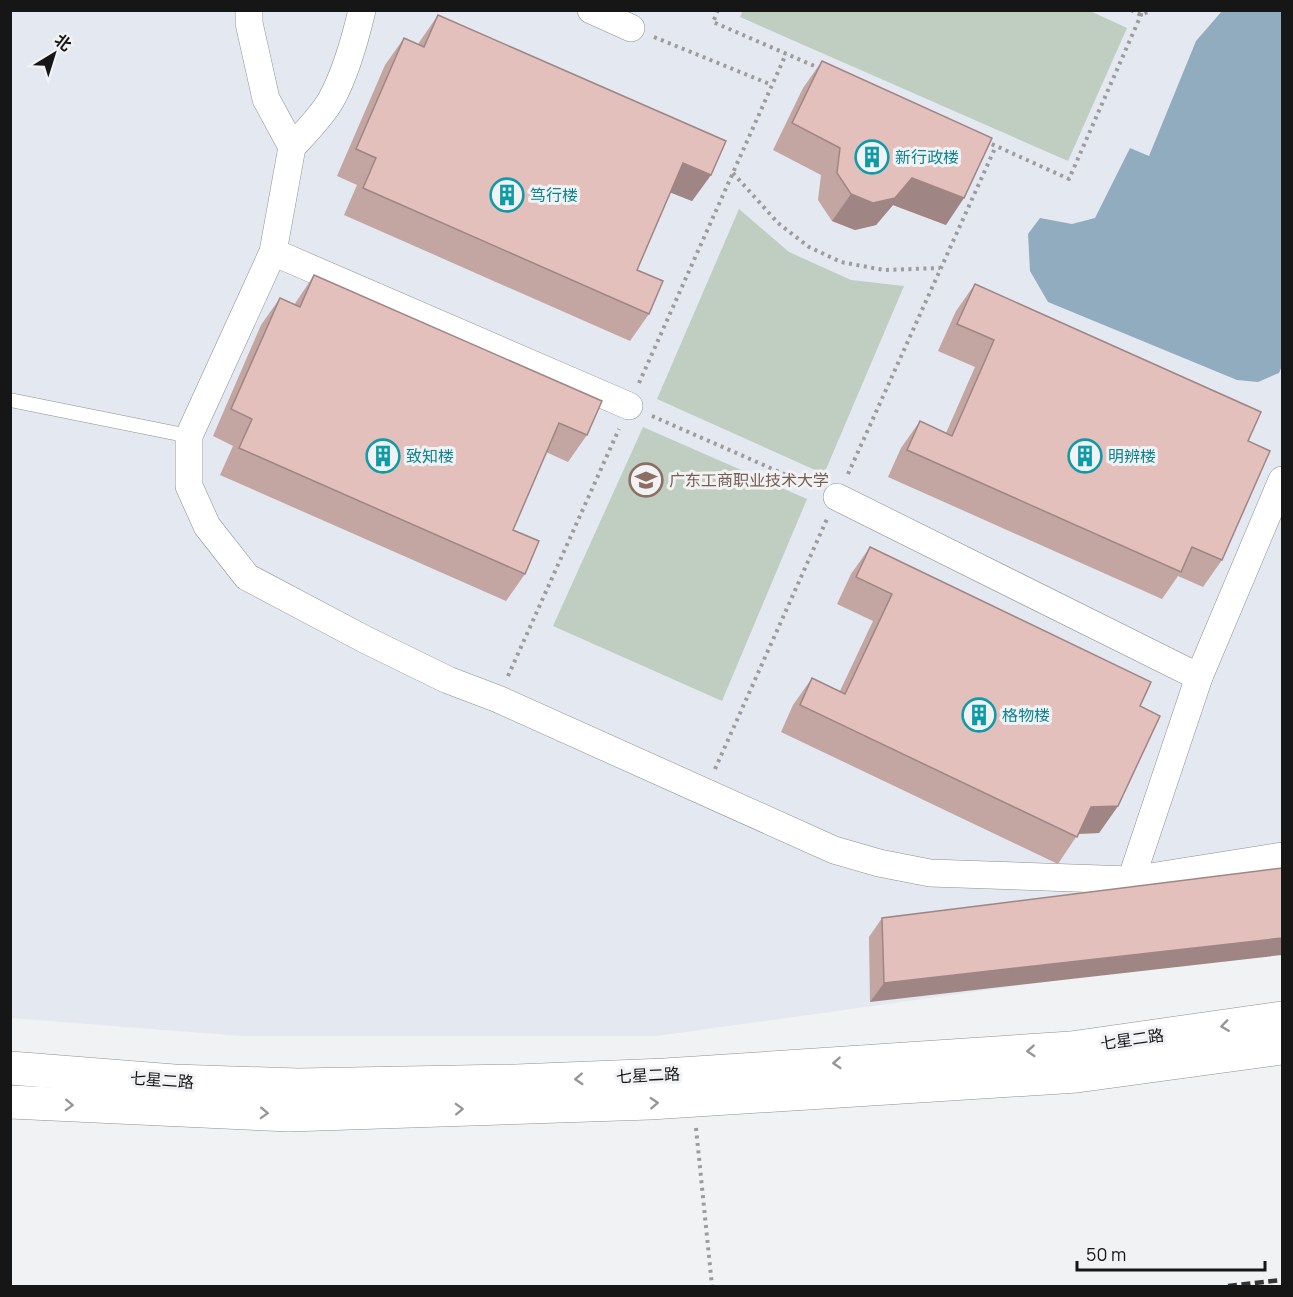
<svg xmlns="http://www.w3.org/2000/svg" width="1293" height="1297" font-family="Manrope,'Noto Sans SC',sans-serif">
<rect width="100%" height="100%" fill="#f1f2f3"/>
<path fill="#e4e8f0" d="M10,11H1282V949L657,1036H242L11,1018Z"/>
<g fill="#bfcec0">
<path d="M743,10H1088L1127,28L1068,161L740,17Z"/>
<path d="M739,209L789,252L851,280L904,286L824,474L657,399Z"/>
<path d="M643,427L807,499L722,701L553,626Z"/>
</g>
<path fill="#91acbf" d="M1222,11H1282V366L1279,373L1258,382L1237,380L1048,302L1030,271L1028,234L1040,218L1072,224L1095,218L1130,148L1149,156L1196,41Z"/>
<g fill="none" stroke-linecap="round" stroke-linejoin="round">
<g stroke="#8e8f90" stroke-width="15">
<path id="service" d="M10,400L189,436"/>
</g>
<g stroke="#8e8f90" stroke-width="28">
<g id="minor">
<path d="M249,10V23L266,99L292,147L273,252L189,436V486L207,526L247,577L366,640L448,680L498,699L834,850L879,863L930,873L1131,880L1282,856"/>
<path d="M591,10L631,28"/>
<path d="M292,147C305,133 322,116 331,100C346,73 355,40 362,10"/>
<path d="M273,252L629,406"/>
<path d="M837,497L1199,677"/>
<path d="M1131,880L1199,677L1282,480"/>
</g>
</g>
<g stroke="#8e8f90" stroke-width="34">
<g id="tertiary">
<path d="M10,1068L174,1081L298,1085L516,1081L665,1075L1071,1048L1282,1018"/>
<path d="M10,1102L289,1115L650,1103L1077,1076L1282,1048"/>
</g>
</g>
<g stroke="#9c9c9d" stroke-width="4" stroke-dasharray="3 4.5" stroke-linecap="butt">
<path d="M718,10L713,22L819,68"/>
<path d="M1131,10L1141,15L1152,10"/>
<path d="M654,37L772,85"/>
<path d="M985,141L1069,179L1141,15L1140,10"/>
<path d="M733,173L778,223L809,247L841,262L884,270L940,268"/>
<path d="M639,383L786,54"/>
<path d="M652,416L816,488"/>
<path d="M848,474L996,146"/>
<path d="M508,676L619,429"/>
<path d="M715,769L827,519"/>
<path d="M696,1128L712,1286"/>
</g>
<use href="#service" stroke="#fff" stroke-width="14"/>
<use href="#minor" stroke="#fff" stroke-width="27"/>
<use href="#tertiary" stroke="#fff" stroke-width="33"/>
<path stroke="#343435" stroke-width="4.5" stroke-dasharray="9 4.5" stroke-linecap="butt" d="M1228,1286L1282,1280"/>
</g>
<g fill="#c3a5a2">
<path d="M438,15L711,175L692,201L670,192L637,270L649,314L630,341L344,215L357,185L337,176L385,65L404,38L418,44Z"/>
<path d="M822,61L946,225L893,205L876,225L855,230L832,221L818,200L821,175L773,150L803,88Z"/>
<path d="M314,275L587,435L568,462L546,452L513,530L525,574L506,601L220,475L233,446L213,436L261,325L280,298L294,305Z"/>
<path d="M975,284L1248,441L1222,560L1203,587L1178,576L1162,599L888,477L901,448L920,421L946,433L975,367L938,351L956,311Z"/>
<path d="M870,547L1140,706L1118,806L1099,833L1078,834L1058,864L781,732L793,705L812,678L840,691L873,621L837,604L851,574Z"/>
<path d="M1282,868L870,1002L869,937L882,918Z"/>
</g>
<g fill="#9f8684">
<path d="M683,163L711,175L692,201L664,190Z"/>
<path d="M912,178L964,198L946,225L893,205L876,225L855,230L832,221L851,194Z"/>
<path d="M1118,806L1099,833L1072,834L1091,807Z"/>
<path d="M1282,938V955L870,1002L884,983Z"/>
</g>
<g fill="#e3c0bc" stroke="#9f8684" stroke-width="1.5">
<path d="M438,15L726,141L711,175L683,163L637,270L663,281L649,314L363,188L376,158L356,149L404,38L424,47Z"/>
<path d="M822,61L992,138L964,198L912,178L895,198L873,203L851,194L837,173L840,148L792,123Z"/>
<path d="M314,275L602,401L587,435L559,423L513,530L539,541L525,574L239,448L252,419L231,409L280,298L300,307Z"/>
<path d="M975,284L1261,412L1248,441L1270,451L1222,560L1192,547L1181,572L907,450L920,421L952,436L994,340L957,324Z"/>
<path d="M870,547L1151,682L1140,706L1160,716L1118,806L1091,807L1077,837L800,705L812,678L845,694L892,594L856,577Z"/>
<path d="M1282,868V938L884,983L882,918Z"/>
</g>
<defs><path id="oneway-chevron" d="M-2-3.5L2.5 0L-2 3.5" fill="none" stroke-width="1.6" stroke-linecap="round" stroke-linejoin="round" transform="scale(1.5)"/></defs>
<g stroke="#969697">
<use href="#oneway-chevron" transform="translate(1225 1026) rotate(172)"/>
<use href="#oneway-chevron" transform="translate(1031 1051) rotate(176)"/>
<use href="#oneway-chevron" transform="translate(837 1063) rotate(176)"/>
<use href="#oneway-chevron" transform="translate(579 1079) rotate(177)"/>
<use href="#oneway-chevron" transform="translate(654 1103) rotate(-3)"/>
<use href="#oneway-chevron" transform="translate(69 1105) rotate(2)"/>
<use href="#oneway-chevron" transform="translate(459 1109) rotate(-2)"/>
<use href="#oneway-chevron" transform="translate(264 1113) rotate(2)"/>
</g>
<defs>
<g id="building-ring" transform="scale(1.725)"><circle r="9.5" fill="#f1f2f3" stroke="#0f9aa8" stroke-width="1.5"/><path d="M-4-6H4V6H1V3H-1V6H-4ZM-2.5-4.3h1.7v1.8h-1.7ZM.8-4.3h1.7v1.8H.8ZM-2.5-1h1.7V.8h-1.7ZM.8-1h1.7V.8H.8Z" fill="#0f9aa8"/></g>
<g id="university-ring" transform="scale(1.725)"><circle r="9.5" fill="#f1f2f3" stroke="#8d6e63" stroke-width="1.5"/><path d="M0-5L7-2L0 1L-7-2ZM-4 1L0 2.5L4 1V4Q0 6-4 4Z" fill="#8d6e63"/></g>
</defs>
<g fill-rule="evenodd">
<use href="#building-ring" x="872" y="157"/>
<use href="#building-ring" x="507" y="195"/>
<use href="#building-ring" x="383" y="456"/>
<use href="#building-ring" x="1085" y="456"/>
<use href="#university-ring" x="646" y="480"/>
<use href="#building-ring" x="979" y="715"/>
</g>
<g text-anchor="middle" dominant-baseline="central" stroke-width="6" stroke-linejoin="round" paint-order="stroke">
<g font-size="16" fill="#0d838f" stroke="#f1f2f3" text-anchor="start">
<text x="895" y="157">新行政楼</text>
<text x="530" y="195">笃行楼</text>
<text x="406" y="456">致知楼</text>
<text x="1108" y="456">明辨楼</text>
<text x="1002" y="715">格物楼</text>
</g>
<g font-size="16" fill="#785e54" stroke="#f1f2f3" text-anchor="start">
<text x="669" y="480">广东工商职业技术大学</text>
</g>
<g font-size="16" fill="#161617" stroke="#f1f2f3">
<text transform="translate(1132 1039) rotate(-8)">七星二路</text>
<text transform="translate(648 1075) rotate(-3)">七星二路</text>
<text transform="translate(162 1080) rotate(4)">七星二路</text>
</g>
</g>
<rect width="1293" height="1297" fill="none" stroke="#161617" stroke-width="24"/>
<g transform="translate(54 54) rotate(38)" stroke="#f1f2f3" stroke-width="4.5" paint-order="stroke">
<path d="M0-4.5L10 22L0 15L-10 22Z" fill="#161617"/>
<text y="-9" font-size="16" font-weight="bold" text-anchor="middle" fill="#161617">北</text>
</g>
<path d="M1077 1261v9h188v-9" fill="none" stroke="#161617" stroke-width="3"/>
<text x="1086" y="1261" font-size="18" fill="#161617" stroke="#f1f2f3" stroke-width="4.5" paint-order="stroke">50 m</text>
</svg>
